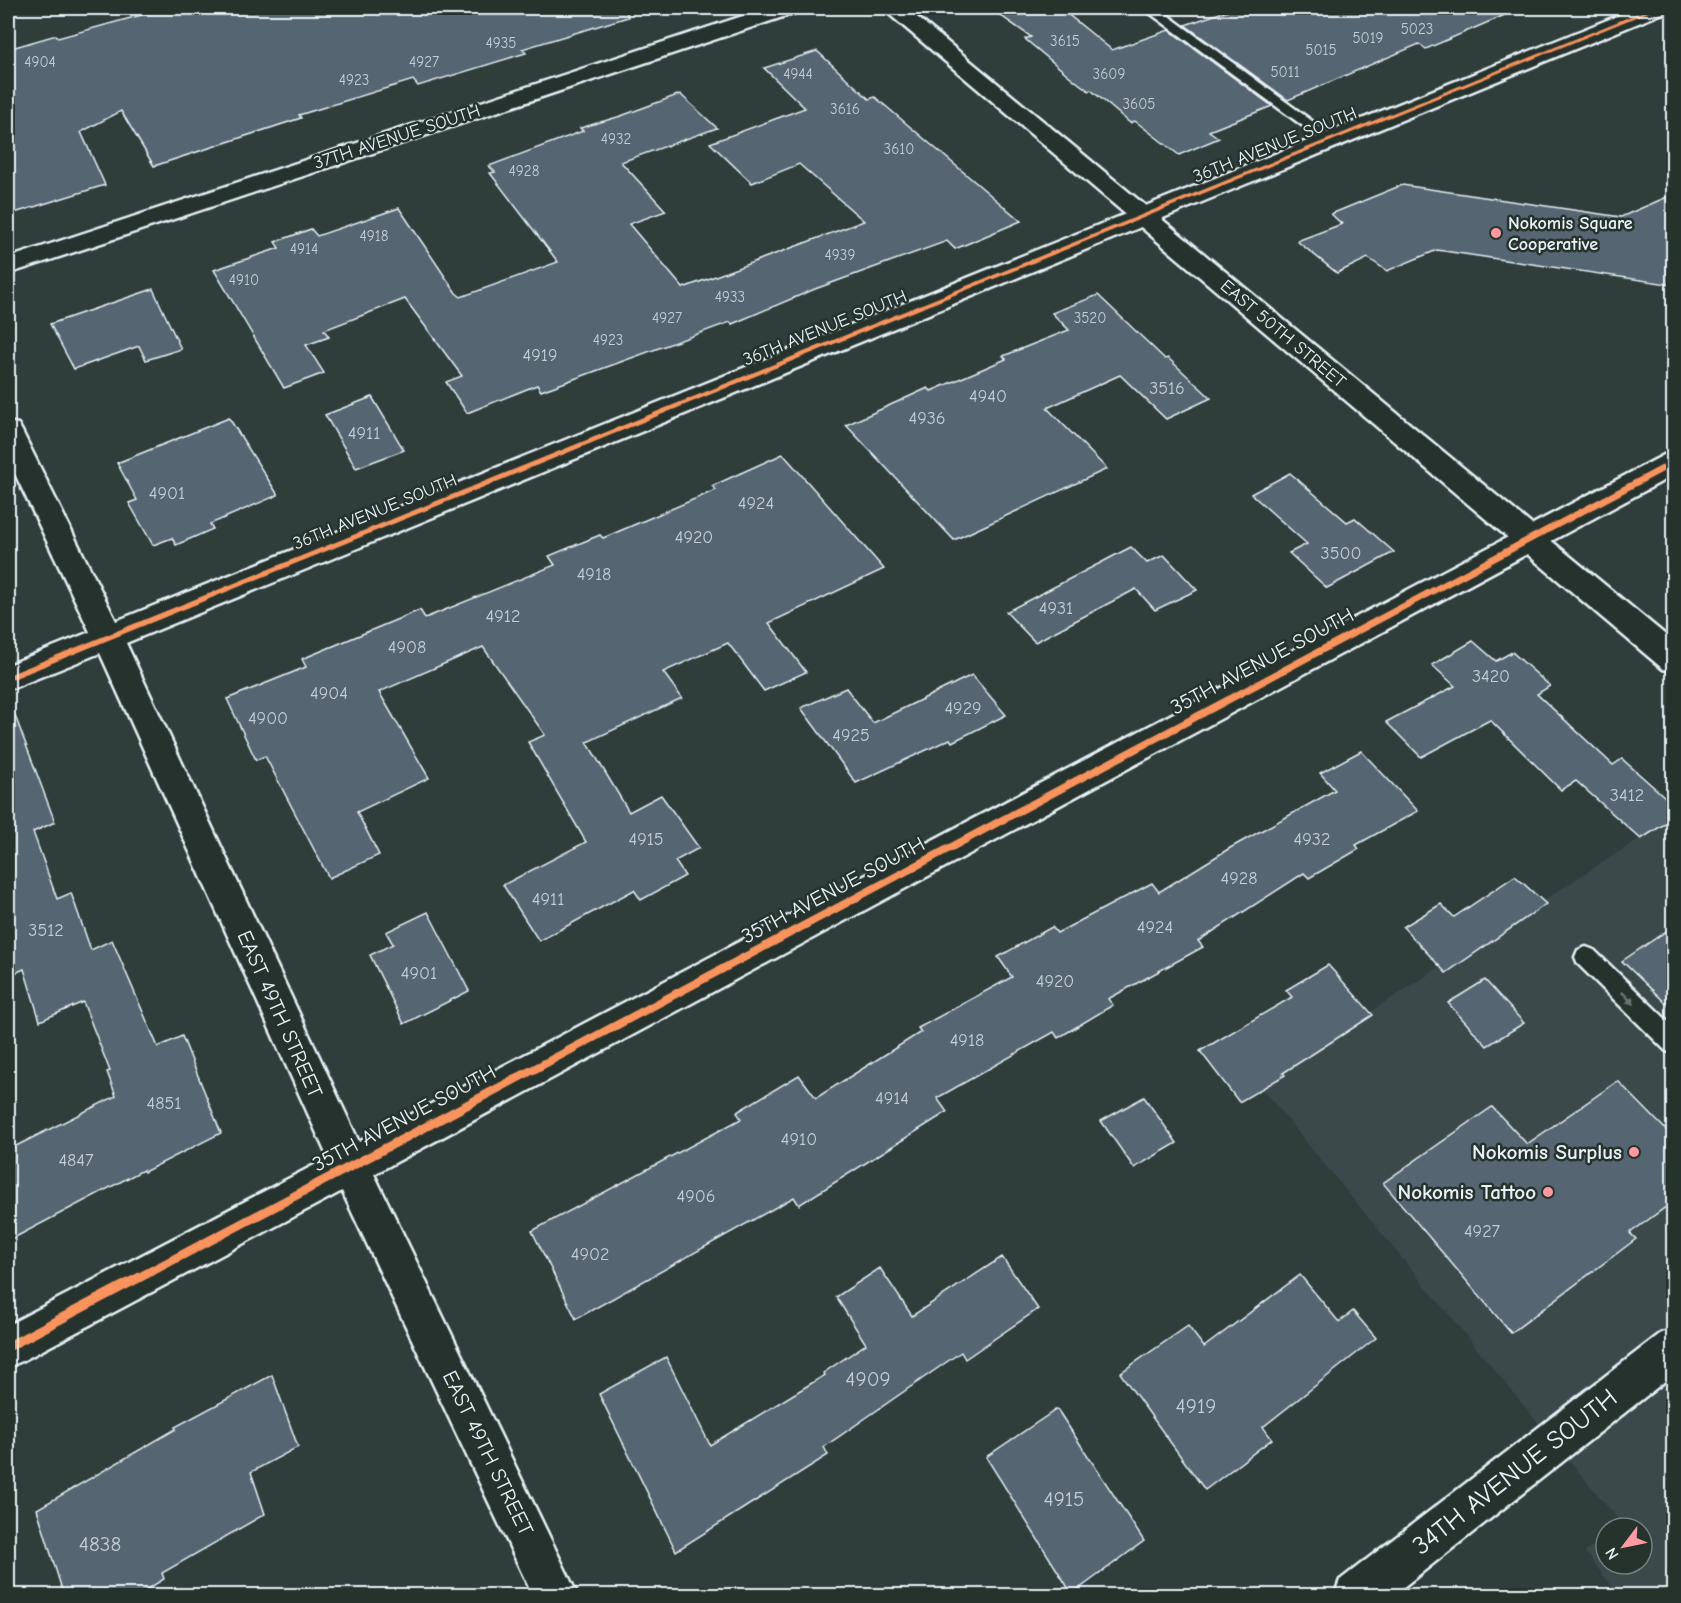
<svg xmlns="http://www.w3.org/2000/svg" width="1681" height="1603" font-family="'Comic Neue',sans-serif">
<rect width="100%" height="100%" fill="#2f3d3b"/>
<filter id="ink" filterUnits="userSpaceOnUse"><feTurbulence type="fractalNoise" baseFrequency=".0167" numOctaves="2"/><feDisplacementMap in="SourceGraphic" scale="12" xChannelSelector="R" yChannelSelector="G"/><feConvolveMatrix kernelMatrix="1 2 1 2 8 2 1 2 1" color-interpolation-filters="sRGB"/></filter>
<g filter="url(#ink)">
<path fill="#3a494b" d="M1673,817V1595H1619L1585,1552L1606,1536V1564H1642V1528H1616L1621,1523L1258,1084Z"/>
<g fill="#546571" stroke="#e8f1f8" stroke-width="1.5">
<path d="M167,8H626L628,17L522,49L526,53L418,86L413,80L299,115L301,118L154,166L121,111L81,132L105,185L8,215V49L56,35L58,38Z"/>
<path d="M990,8H1060L1112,50L1169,30L1272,106L1209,131L1219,138L1179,155L1135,121L1130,123L1091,90L1089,91L1073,79L1025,39L1031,37Z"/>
<path d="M1235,8H1521L1426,49L1419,44L1288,100L1185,25Z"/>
<path d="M817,51L869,99L875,97L1021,221L955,249L947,241L815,289L732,324L730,322L541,391L537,385L467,413L446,382L462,376L405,299L324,330L329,337L306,345L324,373L284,388L214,270L279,248L275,242L311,229L317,236L399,208L456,293L461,297L558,262L490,173L495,172L489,166L583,131L580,128L621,116L680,94L717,128L621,162L666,211L629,224L683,288L864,221L799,164L752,183L710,143L805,108L764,68Z"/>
<path d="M1402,185L1621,217L1674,194V285L1437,250L1387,271L1368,258L1337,273L1297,241L1342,224L1331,214Z"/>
<path d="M153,289L181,349L146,360L139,346L74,369L50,324Z"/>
<path d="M1098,295L1165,359L1168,358L1211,398L1166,419L1120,375L1047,408L1107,469L954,540L846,425L928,388L931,391L1006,359L1003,356L1069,330L1052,313Z"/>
<path d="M372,397L404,450L356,468L325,415Z"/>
<path d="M229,418L278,495L210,524L213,529L176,545L172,538L153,545L129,503L137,500L117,463Z"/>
<path d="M783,454L884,569L769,623L806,672L764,691L728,643L663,672L682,698L587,742L629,812L661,795L699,848L675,861L685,876L641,900L634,890L539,941L503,885L586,842L528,742L545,735L483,647L379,692L429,778L357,812L379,855L329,878L265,756L256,760L227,699L306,667L302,659L420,610L425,618L555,565L549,556L600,535L603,538L716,490L712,486Z"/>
<path d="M1290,473L1347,522L1355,518L1394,552L1327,588L1289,553L1307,544L1251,494Z"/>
<path d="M1131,547L1147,563L1164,555L1197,590L1155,610L1136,589L1035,642L1006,612Z"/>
<path d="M1473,641L1496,661L1512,652L1550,686L1537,694L1613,765L1622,759L1674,805V818L1641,839L1576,781L1561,790L1490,720L1421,757L1386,722L1455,686L1432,665Z"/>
<path d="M972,675L1006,715L952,742L950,739L856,783L801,708L846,688L873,723Z"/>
<path d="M11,705L55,822L33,832L57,899L71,893L91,950L112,940L158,1047L182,1036L221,1133L144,1172L143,1170L8,1241V1150L116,1096L107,1072L110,1071L83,1002L40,1021L24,969L8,976V706Z"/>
<path d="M1361,751L1418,811L1356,845L1359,849L1309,878L1304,873L1198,941L1203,947L1108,999L1113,1005L1058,1038L1054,1032L937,1098L947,1112L799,1205L794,1197L576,1319L532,1231L741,1119L737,1112L799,1075L816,1098L921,1032L918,1028L1012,977L998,957L1052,927L1057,933L1152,883L1159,892L1230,848L1335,790L1320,773Z"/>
<path d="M1515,876L1546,904L1446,973L1403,927L1441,904L1454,917Z"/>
<path d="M428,912L469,991L404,1024L370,955L393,944L386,932Z"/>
<path d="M1674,926V1011L1622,961Z"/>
<path d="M1328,965L1373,1015L1283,1073L1285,1075L1239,1102L1200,1051L1292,997L1286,990Z"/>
<path d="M1485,980L1524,1023L1487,1046L1448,1003Z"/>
<path d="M1618,1081L1674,1138V1201L1630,1233L1636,1239L1511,1333L1383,1183L1492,1107L1527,1144Z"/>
<path d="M1144,1097L1177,1143L1134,1168L1101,1121Z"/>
<path d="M1002,1257L1038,1309L965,1359L961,1352L824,1447L828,1455L676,1551L599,1394L666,1357L710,1445L825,1375L823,1373L866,1344L836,1297L880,1268L912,1316Z"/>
<path d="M1300,1275L1339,1322L1353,1311L1376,1338L1263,1427L1272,1439L1205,1490L1120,1373L1188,1326L1204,1347Z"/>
<path d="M272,1375L298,1447L251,1472L265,1514L162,1573L164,1579L136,1596H64L37,1509L176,1429L175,1427Z"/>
<path d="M1057,1409L1144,1541L1072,1594L986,1457Z"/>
</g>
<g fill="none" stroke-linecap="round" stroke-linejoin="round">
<g stroke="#e8f1f8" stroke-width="5">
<g id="service">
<path d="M1143,8H1158L1338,140L1331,144L1326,143Z"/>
<path d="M1586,947L1594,950L1674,1027V1053L1666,1051L1578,964L1575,957L1578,950Z"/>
</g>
</g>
<g stroke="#e8f1f8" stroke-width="5">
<g id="minor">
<path d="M767,8H798L795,13L8,274V258Z"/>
<path d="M1637,8H1666L1663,13L126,643L359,1142L1664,455L1674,452V475L374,1174L578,1596H533L342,1191L22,1361L8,1367V1325L328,1158L100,653L8,690V665L90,632L8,459V422L18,424L22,431L116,621Z"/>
</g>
</g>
<g stroke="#e8f1f8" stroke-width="5">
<g id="tertiary">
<path d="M882,8H906L1674,642V672L1663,669Z"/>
<path d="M1674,1328V1374L1392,1596H1334L1340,1580L1660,1334Z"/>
</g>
</g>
<use href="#service" fill="#26332d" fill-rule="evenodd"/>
<use href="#minor" fill="#26332d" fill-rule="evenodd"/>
<use href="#tertiary" fill="#26332d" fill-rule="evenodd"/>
<g stroke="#26332d" stroke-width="4">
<g id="cycleway">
<path d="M1651,8H1658L8,681V675Z"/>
<path d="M1674,459V466L403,1144L8,1352V1341L395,1138Z"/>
</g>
</g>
<use href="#cycleway" fill="#f8935d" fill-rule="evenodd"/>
</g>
<defs><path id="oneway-solid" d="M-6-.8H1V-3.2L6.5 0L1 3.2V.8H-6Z" transform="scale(1.5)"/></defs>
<use fill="#6a7674" href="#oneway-solid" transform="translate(1628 998) rotate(45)"/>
</g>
<g fill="#ff9aa2" stroke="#26332d" stroke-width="2">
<circle cx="1496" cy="233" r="6"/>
<circle cx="1634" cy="1152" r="6"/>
<circle cx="1548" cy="1192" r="6"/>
</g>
<g text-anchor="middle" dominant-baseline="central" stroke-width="5" stroke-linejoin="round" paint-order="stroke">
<g font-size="15" fill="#c3ced6">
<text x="1417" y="29">5023</text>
<text x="1368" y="38">5019</text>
<text x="1065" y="41">3615</text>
<text x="501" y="43">4935</text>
<text x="1321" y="50">5015</text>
<text x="40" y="62">4904</text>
<text x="424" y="62">4927</text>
<text x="1285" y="72">5011</text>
<text x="798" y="74">4944</text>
<text x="1109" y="74">3609</text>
<text x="354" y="80">4923</text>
<text x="1139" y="104">3605</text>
<text x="845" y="109">3616</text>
<text x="616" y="139">4932</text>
<text x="899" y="149">3610</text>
<text x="524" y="171">4928</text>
<text x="374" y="236">4918</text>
<text x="304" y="249">4914</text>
<text x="840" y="255">4939</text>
<text x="244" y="280">4910</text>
<text x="730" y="297">4933</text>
<text x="667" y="318">4927</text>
<text x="1090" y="318">3520</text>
<text x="608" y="340">4923</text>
</g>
<g font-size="18" fill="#e8f1f8" stroke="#26332d">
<text transform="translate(397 137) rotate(-18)">37TH AVENUE SOUTH</text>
<text transform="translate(1275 145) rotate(-22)">36TH AVENUE SOUTH</text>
<text transform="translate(825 328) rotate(-22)">36TH AVENUE SOUTH</text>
<text transform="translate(1283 334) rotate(40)">EAST 50TH STREET</text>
<text transform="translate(375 512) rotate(-22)">36TH AVENUE SOUTH</text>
</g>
<g font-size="18" font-weight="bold" fill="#e8f1f8" stroke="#26332d" text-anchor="start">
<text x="1508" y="223">Nokomis Square<tspan x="1508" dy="21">Cooperative</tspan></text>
</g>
<g font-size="18" fill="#c3ced6">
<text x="540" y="355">4919</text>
<text x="1167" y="388">3516</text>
<text x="988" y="396">4940</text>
<text x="927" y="418">4936</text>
<text x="364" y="433">4911</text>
<text x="167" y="493">4901</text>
<text x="756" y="503">4924</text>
<text x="694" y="537">4920</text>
<text x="1341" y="553">3500</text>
<text x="594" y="574">4918</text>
<text x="1056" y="608">4931</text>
<text x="503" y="616">4912</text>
<text x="407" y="647">4908</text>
<text x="1491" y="676">3420</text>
<text x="329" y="693">4904</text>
<text x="963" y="708">4929</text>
<text x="268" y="718">4900</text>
<text x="851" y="735">4925</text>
<text x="1627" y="795">3412</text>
<text x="646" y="839">4915</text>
<text x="1312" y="839">4932</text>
<text x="1239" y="878">4928</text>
<text x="548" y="899">4911</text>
<text x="1155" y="927">4924</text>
<text x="46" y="930">3512</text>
<text x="419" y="973">4901</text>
<text x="1055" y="981">4920</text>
<text x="967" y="1040">4918</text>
<text x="892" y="1098">4914</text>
<text x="164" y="1103">4851</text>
<text x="799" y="1139">4910</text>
<text x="76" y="1160">4847</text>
<text x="696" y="1196">4906</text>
<text x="1482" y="1231">4927</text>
<text x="590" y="1254">4902</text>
</g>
<g font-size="21" fill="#e8f1f8" stroke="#26332d">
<text transform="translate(1262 661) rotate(-28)">35TH AVENUE SOUTH</text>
<text transform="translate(833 890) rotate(-28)">35TH AVENUE SOUTH</text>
<text transform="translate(280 1014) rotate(66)">EAST 49TH STREET</text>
<text transform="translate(404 1118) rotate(-28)">35TH AVENUE SOUTH</text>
<text transform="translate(488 1453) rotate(64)">EAST 49TH STREET</text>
</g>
<g font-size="21" font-weight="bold" fill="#e8f1f8" stroke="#26332d" text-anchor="end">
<text x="1622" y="1152">Nokomis Surplus</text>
<text x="1536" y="1192">Nokomis Tattoo</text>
</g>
<g font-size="21" fill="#c3ced6">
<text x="868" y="1379">4909</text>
<text x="1196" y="1406">4919</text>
<text x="1064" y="1499">4915</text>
<text x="100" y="1544">4838</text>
</g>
<g font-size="26" fill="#e8f1f8" stroke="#26332d">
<text transform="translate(1515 1472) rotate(-38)">34TH AVENUE SOUTH</text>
</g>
</g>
<rect width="1681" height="1603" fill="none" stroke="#26332d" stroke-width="30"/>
<rect x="15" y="15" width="1651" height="1573" fill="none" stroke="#e8f1f8" stroke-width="2" filter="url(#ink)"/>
<g transform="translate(1624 1546) rotate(238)"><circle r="28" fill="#26332d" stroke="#747f7e" stroke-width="1.5"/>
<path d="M0-4.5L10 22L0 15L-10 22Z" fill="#ff9aa2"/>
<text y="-9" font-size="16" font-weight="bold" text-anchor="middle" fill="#e8f1f8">N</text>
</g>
</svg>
